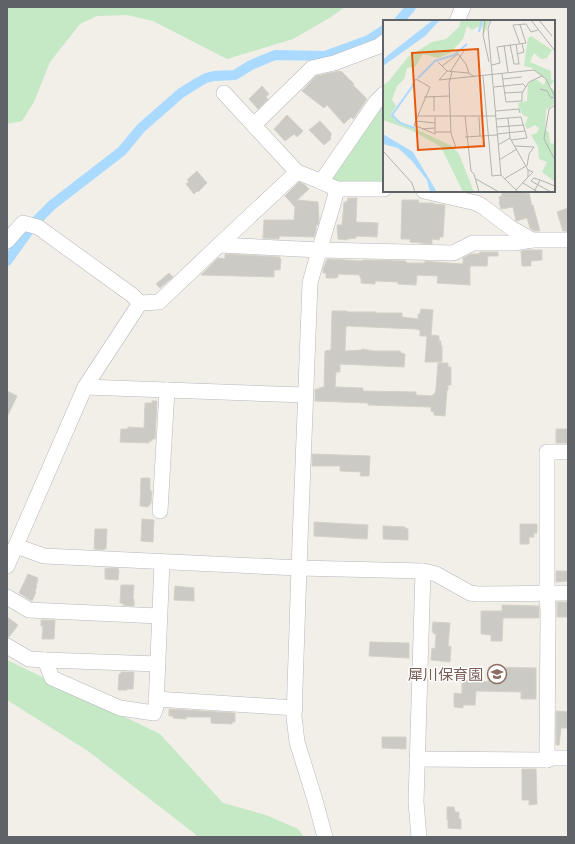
<svg xmlns="http://www.w3.org/2000/svg" width="575" height="844" font-family="'Titillium Web','Noto Sans JP',sans-serif">
<rect width="100%" height="100%" fill="#f1efe8"/>
<g fill="#c5e8c5">
<path d="M7,7H345L331,17L293,39L227,59L153,21L127,15L97,16L80,24L50,62L34,102L22,121L7,124Z"/>
<path d="M384,101V183L336,182L330,181Z"/>
<path d="M7,660L160,734L223,803L266,815L298,829L304,837H197L195,834L88,751L7,700Z"/>
</g>
<g fill="none" stroke-linecap="round" stroke-linejoin="round">
<g stroke="#aadaff" stroke-width="10">
<path d="M399,21L411,7"/>
<path d="M37,220L52,205L122,151L141,128L181,93L197,83L206,78L214,76L235,75L251,65L275,55L325,56L369,40L384,30"/>
<path d="M7,261L30,229"/>
</g>
</g>
<g fill="#cccac5" stroke="#d6d1c6">
<path d="M339,71L340,72L341,71L354,84L353,85L367,99L354,118L353,119L351,117L344,124L327,105L324,108L302,91L316,76Z"/>
<path d="M262,86L269,94L266,97L268,99L258,109L249,99Z"/>
<path d="M287,115L303,131L297,137L294,134L285,141L274,129Z"/>
<path d="M320,121L331,133V136L330,137L331,139L324,145L309,130Z"/>
<path d="M197,171L207,183L198,192L197,191L194,194L186,184L189,182L187,180Z"/>
<path d="M299,182L305,185L309,189L297,200L318,202L319,221L318,225H316V231L314,237L279,236V239L263,238L264,220H294L295,207L285,196Z"/>
<path d="M506,191H524L525,194L529,193L532,206L533,205L540,231H534L530,228L527,218L516,221L513,207L501,209L499,202L500,201L499,197L502,196L501,192Z"/>
<path d="M348,198H357L356,222L378,223L377,237L356,236V238L347,239V240L338,239L337,225H342L344,202H347Z"/>
<path d="M402,200H419L418,203H434V204L445,205L443,237H440L439,240L432,239V244L410,242V239H401Z"/>
<path d="M568,208V231H563L557,212Z"/>
<path d="M528,250H542V260L531,261V266H522L521,251Z"/>
<path d="M480,252H498V256H488L487,266H470V285L437,283L438,276L417,275L416,285L398,284V282L375,281V284L361,283V278H360V275L338,274V277L336,278H326V273H323V269L327,259L362,261L363,260L406,261V263H425V261L434,262L463,264V258L471,254H479V253H480Z"/>
<path d="M225,254L280,257V259H281L280,270H274V277L201,275L218,258L225,259Z"/>
<path d="M169,273L173,277L160,288L156,284Z"/>
<path d="M421,309L433,310L431,335L439,336V341H441V346H442V362H425L427,336H420V330L416,329L346,326L345,351L362,350V349L374,351H400L401,353L405,354L404,367L340,364V372H336L335,387L363,388V391L416,392V395L433,396V394H435L436,388L438,363H448V367H451V385H448V390H447L445,416L434,415V412L431,411V407L368,405V403L315,401V389H319V388L324,387L325,351L331,350L332,311H347V312H376V313H402V317L418,319V314H420Z"/>
<path d="M7,391L17,396L7,417Z"/>
<path d="M152,401H157L155,439H152V441H149V443L120,442L121,429H128V427L144,428L145,403H152Z"/>
<rect x="556" y="429" width="12" height="14"/>
<path d="M312,454L370,456L369,476H360L361,472L340,471V466H312Z"/>
<path d="M141,478H150V491H152L151,503L148,507L140,506Z"/>
<path d="M142,519L154,520L153,542L141,541Z"/>
<path d="M314,522L368,525L367,539L314,536Z"/>
<path d="M520,524H537V533H534V537H529V544H520Z"/>
<path d="M383,526L405,527V528L408,529V540L383,539Z"/>
<path d="M95,529H107L106,549H104V550L94,549Z"/>
<path d="M105,568H118V570H119L118,580L105,579Z"/>
<path d="M556,571H568V581L556,582Z"/>
<path d="M28,574L38,578L37,580H38L36,586H37L35,591L36,592L32,601L19,593Z"/>
<path d="M121,585H134L133,599H134V606L123,605V603H120Z"/>
<path d="M175,586L194,588V601L174,600Z"/>
<rect x="557" y="602" width="11" height="15"/>
<path d="M502,605L539,606V618H503L502,641H491V635L481,634V611H502Z"/>
<path d="M7,617L18,625L9,637H7Z"/>
<path d="M41,620H55L54,639H42L43,626H41Z"/>
<path d="M433,622L450,623L448,646L451,647L450,662L431,660L432,648L435,649L436,634L433,633V631H432Z"/>
<path d="M370,642L409,643V658L369,656Z"/>
<path d="M489,667L536,668V699H521V692L476,691L475,705H463V708L454,707V693L462,694V680L488,682Z"/>
<path d="M121,672H134L133,689H127V690H118L119,674H121Z"/>
<path d="M169,709L235,713V722H232V724L211,723V717H186V719L173,718V716H169Z"/>
<path d="M556,711L568,712V728H561L559,745H556Z"/>
<path d="M382,737H406V749L382,748Z"/>
<path d="M522,769H536L537,804L529,805V800H522Z"/>
<path d="M447,807H454L455,812H459V819H461V829L448,828V820H447Z"/>
</g>
<g fill="none" stroke-linecap="round" stroke-linejoin="round">
<g stroke="#b5b8bc" stroke-width="16">
<g id="minor">
<path d="M457,21L463,7"/>
<path d="M224,93L297,172L315,179L337,189H384"/>
<path d="M254,125L312,68L334,63L379,46L384,42"/>
<path d="M297,172L219,245L319,250L453,253L473,243H514L532,240H568"/>
<path d="M321,182L376,102L384,94"/>
<path d="M424,191L476,203L482,206L511,228L532,240"/>
<path d="M7,241L23,223L38,227L132,295L140,303L104,358L85,387L7,566"/>
<path d="M140,303L159,302L219,245"/>
<path d="M85,387L305,395"/>
<path d="M160,511L167,390"/>
<path d="M16,546L44,556L299,568L423,571L436,574L470,593L477,594L568,593"/>
<path d="M7,597L29,610L159,616"/>
<path d="M7,646L29,659L45,660L52,678L120,708L154,713L156,707L162,562"/>
<path d="M45,660L158,664"/>
<path d="M156,699L295,708"/>
<path d="M417,759L547,760L552,758H568"/>
<path d="M547,760L548,612L547,593V452H568"/>
<path d="M325,837L315,800L297,742L294,717L299,568L310,283C318,252 329,221 337,189"/>
<path d="M419,837L416,802L423,571"/>
</g>
</g>
<use href="#minor" stroke="#fff" stroke-width="15"/>
</g>
<defs>
<g id="school-ring" transform="scale(1)"><circle r="9.5" fill="#fff" stroke="#8d6e63" stroke-width="1.5"/><path d="M0-5L7-2L0 1L-7-2ZM-4 1L0 2.5L4 1V4Q0 6-4 4Z" fill="#8d6e63"/></g>
</defs>
<g fill-rule="evenodd">
<use href="#school-ring" x="497" y="674"/>
</g>
<g text-anchor="middle" dominant-baseline="central" stroke-width="3" stroke-linejoin="round" paint-order="stroke">
<g font-size="15" fill="#785e54" stroke="#fff" text-anchor="end">
<text x="483" y="674">犀川保育園</text>
</g>
</g>
<g transform="translate(383 20)">
<rect width="172" height="172" fill="#f1efe8"/>
<path d="M78,0H112L106,2L101,14L99,5L89,10L84,6L80,19L67,33L55,38L40,34L32,47L24,48L21,59L14,66L9,80L13,86L8,94L18,102L69,126L76,134L91,172H80L58,127L30,111L0,100V65L5,62L25,37L49,22L63,19L76,7ZM148,16L169,30L164,38L158,39L151,33L147,42L168,51V59L171,61L166,67L172,70V83L163,90L162,109L166,113L167,123L172,124V162L159,152L164,142L156,139L155,127L148,115L154,113L156,108L152,105L144,109L142,105L145,97L140,95L136,88L135,83L144,81L145,65L149,60H154L161,65L163,59L149,48L141,46L145,18Z" fill="#c5e8c5"/>
<path d="M50,0H57L42,16L0,46V40L4,36ZM0,114L30,132L54,172H47L44,160L29,141L15,128L0,124Z" fill="#aadaff"/>
<path fill="none" stroke="#aadaff" stroke-width="2" d="M96,12L99,0M35,58L52,41L71,35L84,24M31,64L9,95L17,103L32,108"/>
<path fill="none" stroke="#b3b3b1" stroke-width="1" d="M102,0L100,15L106,42M108,0L105,8L118,155L135,172M148,0L172,31M156,0L169,16M127,24L131,44H136L133,24M137,24L130,5L143,4L148,12L155,10M121,25L125,52M134,34L141,32L139,24M55,42L64,51L85,53L92,57M109,45L117,43L114,27L143,23L137,5M59,46L75,34L83,44L86,53M64,51L56,60L151,50L163,59L172,77L168,78L164,71L157,69M67,52L82,29M69,52L66,63L68,113L73,128M119,54L123,82L139,81V73L146,62L159,56M100,56L109,156L118,155M120,59L139,57M29,65L33,59L47,67L31,105L52,114V97M111,67L140,64L143,67M121,73L140,72M41,77L67,76M51,77V91M172,85L166,89L161,119L172,140M113,91L136,89L137,93M35,96H113M82,96L88,151L91,154L96,172M96,97L97,116M125,98L127,118L145,150V157L133,170M113,99L138,97L144,118L128,120M33,101L52,103M114,107L141,105M39,109L52,108M52,112H68M114,114L142,111M82,117L114,115M115,125L127,118M132,126L151,127L146,134L144,146M0,131L29,163L32,172M116,140L134,129M145,150L150,152L145,157M93,159L116,172M121,159L143,146M157,160L151,158L148,161L168,172M140,163L155,172M151,172L157,160L172,166"/>
<path fill="#e8590c" fill-opacity="0.15" stroke="#e8590c" stroke-width="2" d="M95,29L101,126L35,130L29,33Z"/>
<rect width="172" height="172" fill="none" stroke="#5f6368" stroke-width="2"/>
</g>
<rect width="575" height="844" fill="none" stroke="#5f6368" stroke-width="16"/>
</svg>
